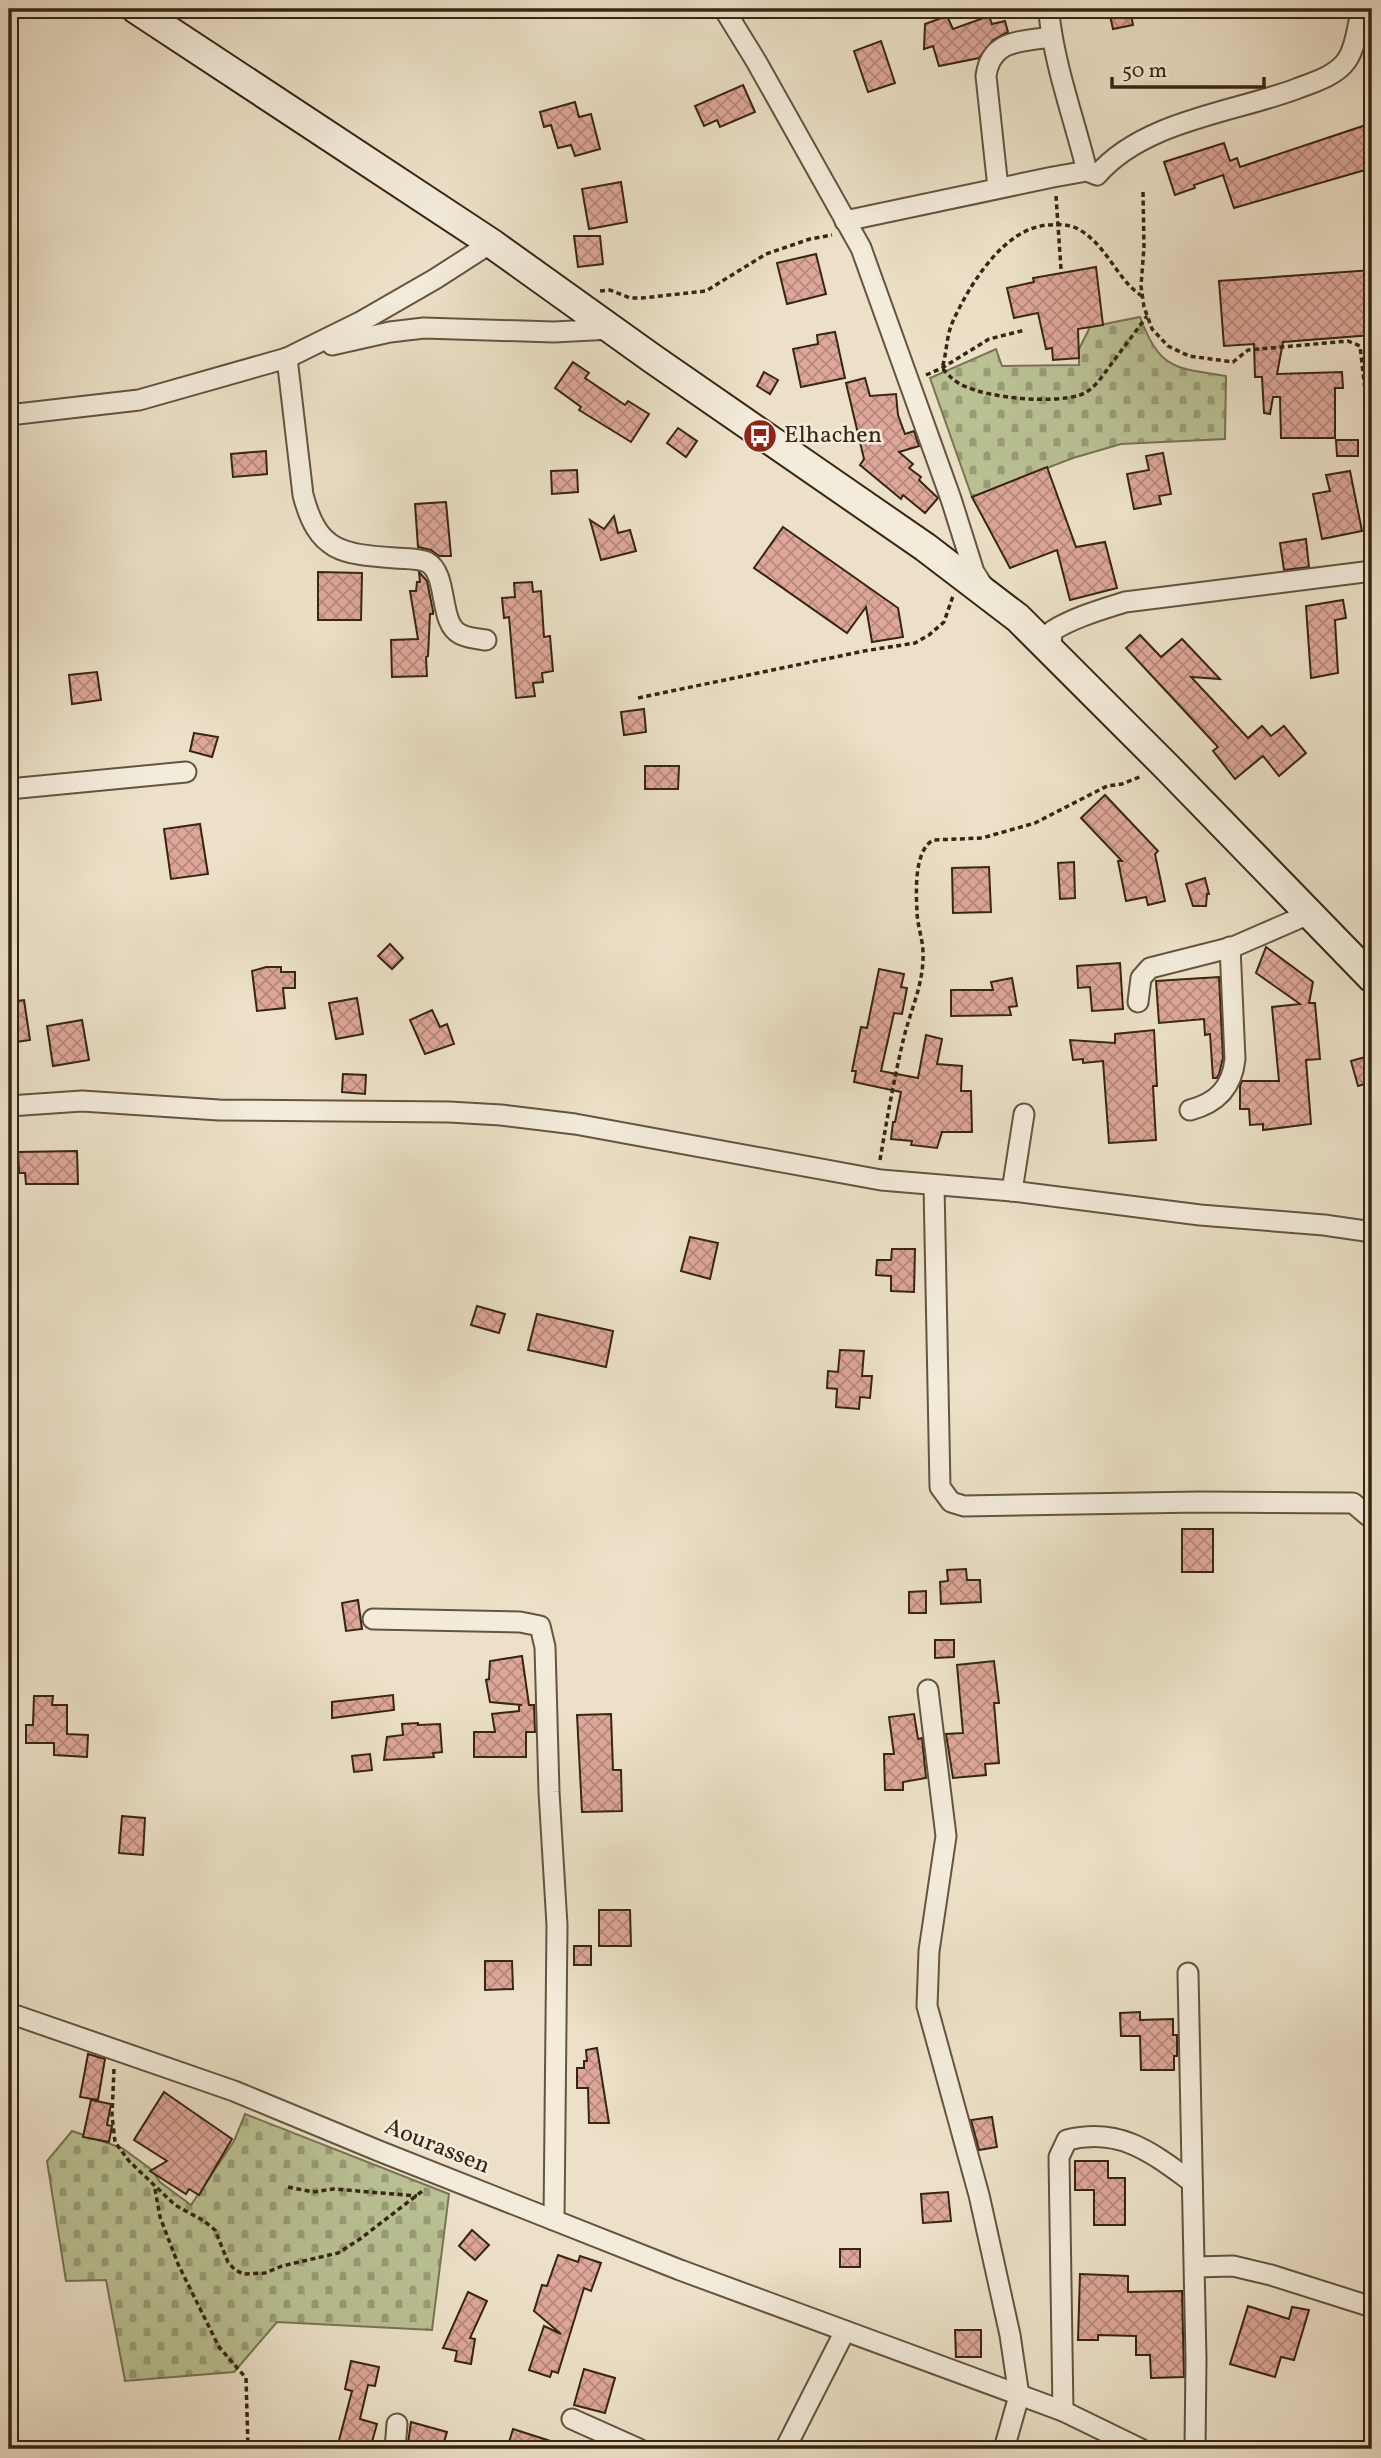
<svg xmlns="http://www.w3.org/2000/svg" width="1381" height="2458" font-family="Vollkorn,serif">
<defs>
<pattern id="cemetery-stones" width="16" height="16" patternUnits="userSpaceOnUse" patternTransform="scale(1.75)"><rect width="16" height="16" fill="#bac294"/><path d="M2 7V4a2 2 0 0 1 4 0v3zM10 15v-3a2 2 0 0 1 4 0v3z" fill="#989d78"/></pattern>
<pattern id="building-cross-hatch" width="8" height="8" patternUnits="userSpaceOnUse" patternTransform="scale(1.75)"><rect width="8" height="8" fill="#dea799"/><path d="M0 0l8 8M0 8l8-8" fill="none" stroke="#b5887c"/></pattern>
</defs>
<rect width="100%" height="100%" fill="#ece1c8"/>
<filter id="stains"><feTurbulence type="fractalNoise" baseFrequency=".00286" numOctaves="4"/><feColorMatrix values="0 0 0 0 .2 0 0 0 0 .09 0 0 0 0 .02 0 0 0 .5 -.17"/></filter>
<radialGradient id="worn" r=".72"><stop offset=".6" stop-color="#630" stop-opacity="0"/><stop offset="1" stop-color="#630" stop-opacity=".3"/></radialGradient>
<g fill="url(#cemetery-stones)" stroke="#787454" stroke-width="2">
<path d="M1140,317C1160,370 1175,368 1226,376L1225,439L1121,444L1073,458L972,497L930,378L996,349L1002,366L1079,365V349L1090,327Z"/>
<path d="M245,2114L449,2194L432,2330L277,2322L234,2372L125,2381L106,2280L66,2281L47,2161L72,2131L122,2148L152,2170L160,2182L191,2205L234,2141Z"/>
</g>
<g fill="url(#building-cross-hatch)" stroke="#372513" stroke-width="2">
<path d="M1123,9H1130L1133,25L1113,29L1109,11Z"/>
<path d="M947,16L953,29L989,16L992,24L1005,21L1008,32L993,40L979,58L939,66L933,46L924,49L925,24Z"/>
<path d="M881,41L895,83L868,92L854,51Z"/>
<path d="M743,85L755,112L720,127L717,120L704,126L695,106Z"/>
<path d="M575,102L579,117L591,114L600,149L575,156L571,145L558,148L551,125L544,127L540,112Z"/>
<path d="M1372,123V168L1234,208L1223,175L1194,185L1195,188L1175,195L1164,162L1224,143L1230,161L1237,158L1240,167Z"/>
<path d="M621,182L627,222L589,229L582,189Z"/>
<path d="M574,236H600L603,264L578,267Z"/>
<path d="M816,254L826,294L787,304L777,263Z"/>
<path d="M1096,267L1103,325L1078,329L1079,358L1053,360L1052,348L1046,349L1038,313L1014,318L1007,288L1034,282L1033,278Z"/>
<path d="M1372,270V335L1283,342L1277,374L1342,372L1343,388H1335V438H1281L1280,397H1273L1270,414L1264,413L1262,377H1255L1254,344L1224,346L1219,281Z"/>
<path d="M835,332L845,378L801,387L793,349L818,344L817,335Z"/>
<path d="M573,362L589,373L585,378L625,405L628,401L649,414L631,442L579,410L581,407L555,388Z"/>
<path d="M764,372L778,380L770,394L757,386Z"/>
<path d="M865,378L870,396L896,394L898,415L905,434L914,431L919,446L899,452L913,464L909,468L921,477L919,480L938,498L925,513L903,495L901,499L860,465L864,459L846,383Z"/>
<path d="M678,428L697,441L686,457L667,443Z"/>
<path d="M1336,440H1358V456H1337Z"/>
<path d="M266,451L267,474L233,477L231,454Z"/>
<path d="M1163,453L1171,494L1159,496L1161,504L1134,509L1127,474L1149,470L1146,456Z"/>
<path d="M1047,467L1076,547L1105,542L1117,588L1070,600L1057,550L1010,568L972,497Z"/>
<path d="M577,470L578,492L552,494L551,471Z"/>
<path d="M1350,471L1362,531L1322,539L1313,494L1330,491L1326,475Z"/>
<path d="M446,502L451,556H439L431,550L418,547L415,504Z"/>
<path d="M614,516L618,533L630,530L636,551L601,560L590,520L604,529Z"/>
<path d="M783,527L898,608L903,637L872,642L866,607L847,633L754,568Z"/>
<path d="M1306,539L1309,567L1284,570L1280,543Z"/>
<path d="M318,572L362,573L361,620H318Z"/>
<path d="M419,572L427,581L433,611V614H430L428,656L426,657L427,676L392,677L391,640L418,639L410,591H416L417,582H420Z"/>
<path d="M532,582L533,592L541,591L544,637L550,636L553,671L542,673L543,682L533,683L535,696L516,698L509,617L504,618L502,598L515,597L514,583Z"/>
<path d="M1343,600L1346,618L1335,620L1338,673L1311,678L1306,606Z"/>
<path d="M1140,635L1161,657L1182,639L1220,679L1191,677L1248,738L1262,726L1271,736L1284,726L1306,753L1279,776L1263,756L1235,779L1213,751L1218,747L1126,648Z"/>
<path d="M97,672L101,700L72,704L69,675Z"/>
<path d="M644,709L646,732L624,735L621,712Z"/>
<path d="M194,733L218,737L212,757L190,751Z"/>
<path d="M645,766H679L678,789H645Z"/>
<path d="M1105,795L1158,851L1155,854L1165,901L1148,905L1146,897L1126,901L1118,861H1122L1081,818Z"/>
<path d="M200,824L208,874L171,879L164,829Z"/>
<path d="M1074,862L1075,898L1060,899L1058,863Z"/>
<path d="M989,867L991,912L953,913L952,868Z"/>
<path d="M1205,878L1209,894H1207L1206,906H1193L1186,884Z"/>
<path d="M390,944L403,958L392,969L378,956Z"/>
<path d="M1266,947L1313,982L1309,1003H1315L1320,1059L1306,1060L1311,1124L1263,1130V1124L1250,1125L1249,1109H1240V1086L1242,1081H1279L1272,1007L1300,1004L1256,973Z"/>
<path d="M1120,963L1123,1009L1092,1011L1090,987L1078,988L1077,966Z"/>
<path d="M266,967H281V972H295V988H283L285,1008L257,1011L252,971Z"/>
<path d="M879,969L904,974L901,987L907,988L902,1014L894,1013L881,1071L918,1078L926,1035L942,1039L937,1064L962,1066L961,1091H971L972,1132H942L937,1148L911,1145L912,1141L891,1139L893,1122H895L901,1092L854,1082L856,1071H852L861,1027L867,1028Z"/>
<path d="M1219,977L1223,1058L1219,1074L1217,1078H1213L1210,1034L1205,1035L1204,1019L1159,1023L1156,981Z"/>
<path d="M1012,978L1017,1006L1009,1007L1011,1015L951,1016V990H993L991,982Z"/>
<path d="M357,998L363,1034L336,1039L329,1003Z"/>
<path d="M24,1000L30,1040L9,1043V1002Z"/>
<path d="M432,1010L440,1027L447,1024L454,1044L425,1054L410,1020Z"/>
<path d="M82,1020L89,1060L53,1066L47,1026Z"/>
<path d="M1154,1030L1157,1086H1153L1156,1140L1109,1143L1103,1061L1083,1063V1059L1073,1060L1070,1040L1115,1043V1034Z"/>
<path d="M1372,1055V1082L1358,1086L1351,1061Z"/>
<path d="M343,1074L366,1075L365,1094L342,1092Z"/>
<path d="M77,1151L78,1184H26L25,1173H19L18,1152Z"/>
<path d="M690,1237L718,1243L710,1279L681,1271Z"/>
<path d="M892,1249H915L914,1292L891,1291V1276L876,1275L877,1260H891Z"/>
<path d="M477,1306L505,1314L499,1333L471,1325Z"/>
<path d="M537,1314L613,1331L606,1367L528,1350Z"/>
<path d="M840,1350L864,1351L862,1376H872L870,1398L860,1397L859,1409L836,1407L837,1389L827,1388L828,1371L838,1372Z"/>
<rect x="1182" y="1529" width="31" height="43"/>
<path d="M966,1569L967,1580H980L981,1602L941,1604L940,1582L948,1581L947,1570Z"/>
<path d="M926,1591V1613H909V1592Z"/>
<path d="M358,1600L362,1629L346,1631L342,1603Z"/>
<path d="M935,1640H954V1657L935,1658Z"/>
<path d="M522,1656L529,1705H534L535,1732H526V1757H474V1732H495L492,1714L519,1711V1705H522L490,1702L486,1680L489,1679L490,1661Z"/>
<path d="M994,1661L999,1703H994L999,1763L985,1764L986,1775L953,1778L946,1734L963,1733L957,1665Z"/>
<path d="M393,1695L394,1710L332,1718V1702Z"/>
<path d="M34,1696H53L52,1705H67V1734L88,1735L87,1757L54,1755V1743H26V1725H33Z"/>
<path d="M611,1714L613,1770H621L622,1811L582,1812L577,1715Z"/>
<path d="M914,1714L918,1739L922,1738L926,1778L903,1782V1790H885L884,1754H894L889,1717Z"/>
<path d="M418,1723V1725L440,1724L442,1752L433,1753L434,1757L384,1760L387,1737L403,1735L402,1724Z"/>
<path d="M370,1754L372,1770L354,1772L352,1756Z"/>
<path d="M122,1816L145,1818L143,1855L119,1853Z"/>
<path d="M599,1910H630L631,1946H599Z"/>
<rect x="574" y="1946" width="17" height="19"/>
<path d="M485,1961H512L513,1989L485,1990Z"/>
<path d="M1140,2012V2020L1173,2019V2035H1177V2056H1174V2070H1141L1140,2036H1121L1120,2013Z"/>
<path d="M597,2048L609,2123H589L588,2088H577V2068H584V2061H587L586,2050Z"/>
<path d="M88,2054L105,2059L98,2100L80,2097Z"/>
<path d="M164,2092L232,2139L199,2195L189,2189L186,2194L150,2171L167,2161L134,2140Z"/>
<path d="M91,2100L111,2104L107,2125L112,2126L109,2142L83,2137Z"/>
<path d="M992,2117L997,2147L979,2150L971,2120Z"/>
<path d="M1075,2161H1108V2178H1125V2225H1094V2190H1075Z"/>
<path d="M948,2192L951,2221L923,2223L921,2194Z"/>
<path d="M472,2230L489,2245L475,2260L459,2246Z"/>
<rect x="840" y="2249" width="20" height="18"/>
<path d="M558,2255L578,2262L580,2256L601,2263L591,2291L584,2288L558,2373L552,2371L550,2377L529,2370L544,2326L561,2334L534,2311L542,2285L547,2286Z"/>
<path d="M1080,2274L1128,2276V2292L1182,2291L1184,2377L1151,2378L1150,2355H1136V2336L1098,2335V2340H1078Z"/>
<path d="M468,2292L487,2301L470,2338L475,2339L471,2364L455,2361L457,2351L443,2348Z"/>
<path d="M1248,2306L1289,2319L1292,2307L1309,2310L1294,2360L1281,2357L1275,2377L1230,2364Z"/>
<path d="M955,2330H981V2357H956Z"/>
<path d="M351,2361L379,2367L375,2386L368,2385L360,2419L377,2424L370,2449H358L338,2444L352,2391L345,2389Z"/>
<path d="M584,2369L615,2378L605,2413L574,2405Z"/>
<path d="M411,2422L447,2432L442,2449H407Z"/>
<path d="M513,2429L566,2446L565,2449H507Z"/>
</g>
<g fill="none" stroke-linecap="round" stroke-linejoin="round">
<g stroke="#645440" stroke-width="23">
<g id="street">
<path d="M724,9L756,61L861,248L951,499L974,572L983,586"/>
<path d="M1049,14C1055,68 1074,118 1087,171"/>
<path d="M998,188L986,76C991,39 1021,42 1051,37"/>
<path d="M845,221L1053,177L1087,171L1097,175C1144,121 1231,113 1296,89C1314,82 1336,76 1347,60C1357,45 1357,25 1362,9"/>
<path d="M332,345L390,332L424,328L554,332L612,329"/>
<path d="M287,358L303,495C318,552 341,554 395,558C405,559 418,558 427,562C449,574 438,623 460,634C467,638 478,639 486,640"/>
<path d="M9,415L139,400L287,358L362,321L435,279L491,243"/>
<path d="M1051,651L1052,631C1075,617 1100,610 1125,602L1372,571"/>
<path d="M9,789L186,772"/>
<path d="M1138,1002L1141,978L1150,968L1233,947L1309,914"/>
<path d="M9,1106L82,1101L219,1110L449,1112L501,1115L575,1124L881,1180L1012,1191L1200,1215L1324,1225L1372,1232"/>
<path d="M1190,1110C1217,1103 1232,1088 1235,1059L1230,947"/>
<path d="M934,1185L940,1487L951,1502L964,1506L1200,1502L1353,1503L1372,1519"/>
<path d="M1012,1191L1024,1114"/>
<path d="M373,1619L520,1622L540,1626L545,1647L549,1792L557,1925L554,2220"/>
<path d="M928,1690L946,1836L929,1951L927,2006L979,2195L1010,2335L1019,2396L1004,2449"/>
<path d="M1188,1973L1196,2359L1195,2449"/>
<path d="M9,2013L234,2091L379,2151L680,2270L1063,2411L1141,2449"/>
<path d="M1195,2267L1233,2266L1271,2275L1372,2307"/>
<path d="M1063,2411L1059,2157L1067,2140C1120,2127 1151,2152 1192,2182"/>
<path d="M572,2419L639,2449"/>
<path d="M395,2449L397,2424"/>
<path d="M785,2449L845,2331"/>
</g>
</g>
<g stroke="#372513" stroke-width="32">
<path id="secondary" d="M136,9L491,243L653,359L925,547L1018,618L1167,767L1372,978"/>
</g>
<g stroke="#372513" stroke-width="3.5" stroke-dasharray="5 3.5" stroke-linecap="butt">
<path d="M1143,192L1144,247L1141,286L1144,307L1152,329L1168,346L1189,356L1233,362L1248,350L1348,341L1360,346L1372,451"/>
<path d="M1056,196L1061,269"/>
<path d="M600,291L610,290L630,298H642L706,291L766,254L810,239L832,235"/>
<path d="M1142,296C1117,280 1109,248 1080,230C1070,224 1059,224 1048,225C1004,228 970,284 953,321C946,336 947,353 942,368C949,376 955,382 964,386C990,398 1052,404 1080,395C1088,392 1092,388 1098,382L1147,316"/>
<path d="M926,375L942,368L989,339L1025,330"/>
<path d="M638,698L864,651L915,643L929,635L944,622L953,596"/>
<path d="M880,1160C887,1119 894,1078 904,1037C911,1009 924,983 923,953C923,939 917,925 917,911C916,891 914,851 933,840L982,838L1035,823L1107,786L1122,784L1142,776"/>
<path d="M114,2069L112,2115L115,2142L129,2161L175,2205L204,2221L215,2230L228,2262L234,2269L243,2274L265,2273L282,2266L338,2253L360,2239L425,2189"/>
<path d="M288,2187L313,2192L334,2189L417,2196"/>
<path d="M155,2189L160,2217L178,2264L219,2347L246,2378L248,2449"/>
</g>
<use href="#street" stroke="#f3ecdb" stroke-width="19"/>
<use href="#secondary" stroke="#f3ecdb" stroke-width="28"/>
</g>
<defs>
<g id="bus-disc" transform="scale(1.75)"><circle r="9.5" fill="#8f2418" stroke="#f3ecdb"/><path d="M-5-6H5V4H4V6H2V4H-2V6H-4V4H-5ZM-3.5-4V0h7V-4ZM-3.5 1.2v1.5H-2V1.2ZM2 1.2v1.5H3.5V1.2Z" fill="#fff"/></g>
</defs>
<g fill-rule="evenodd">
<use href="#bus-disc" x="760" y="436"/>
</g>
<g text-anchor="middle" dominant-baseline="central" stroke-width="5" stroke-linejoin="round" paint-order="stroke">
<g font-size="24" fill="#372513" stroke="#f3ecdb" text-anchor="start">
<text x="784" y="436">Elhachen</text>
</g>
<g font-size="24" fill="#372513" stroke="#f3ecdb">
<text transform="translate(437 2147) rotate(22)">Aourassen</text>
</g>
</g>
<rect width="1381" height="2458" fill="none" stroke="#ece1c8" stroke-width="35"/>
<rect x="10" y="10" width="1360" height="2437" fill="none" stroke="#372513" stroke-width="3.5"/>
<rect x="18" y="18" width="1346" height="2423" fill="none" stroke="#372513" stroke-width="2"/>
<path d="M1112 77v10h152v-10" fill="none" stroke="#372513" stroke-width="3.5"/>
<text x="1122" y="77" font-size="21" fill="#372513" stroke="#f3ecdb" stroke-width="5" paint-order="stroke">50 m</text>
<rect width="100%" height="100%" filter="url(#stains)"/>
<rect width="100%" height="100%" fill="url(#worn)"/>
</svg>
